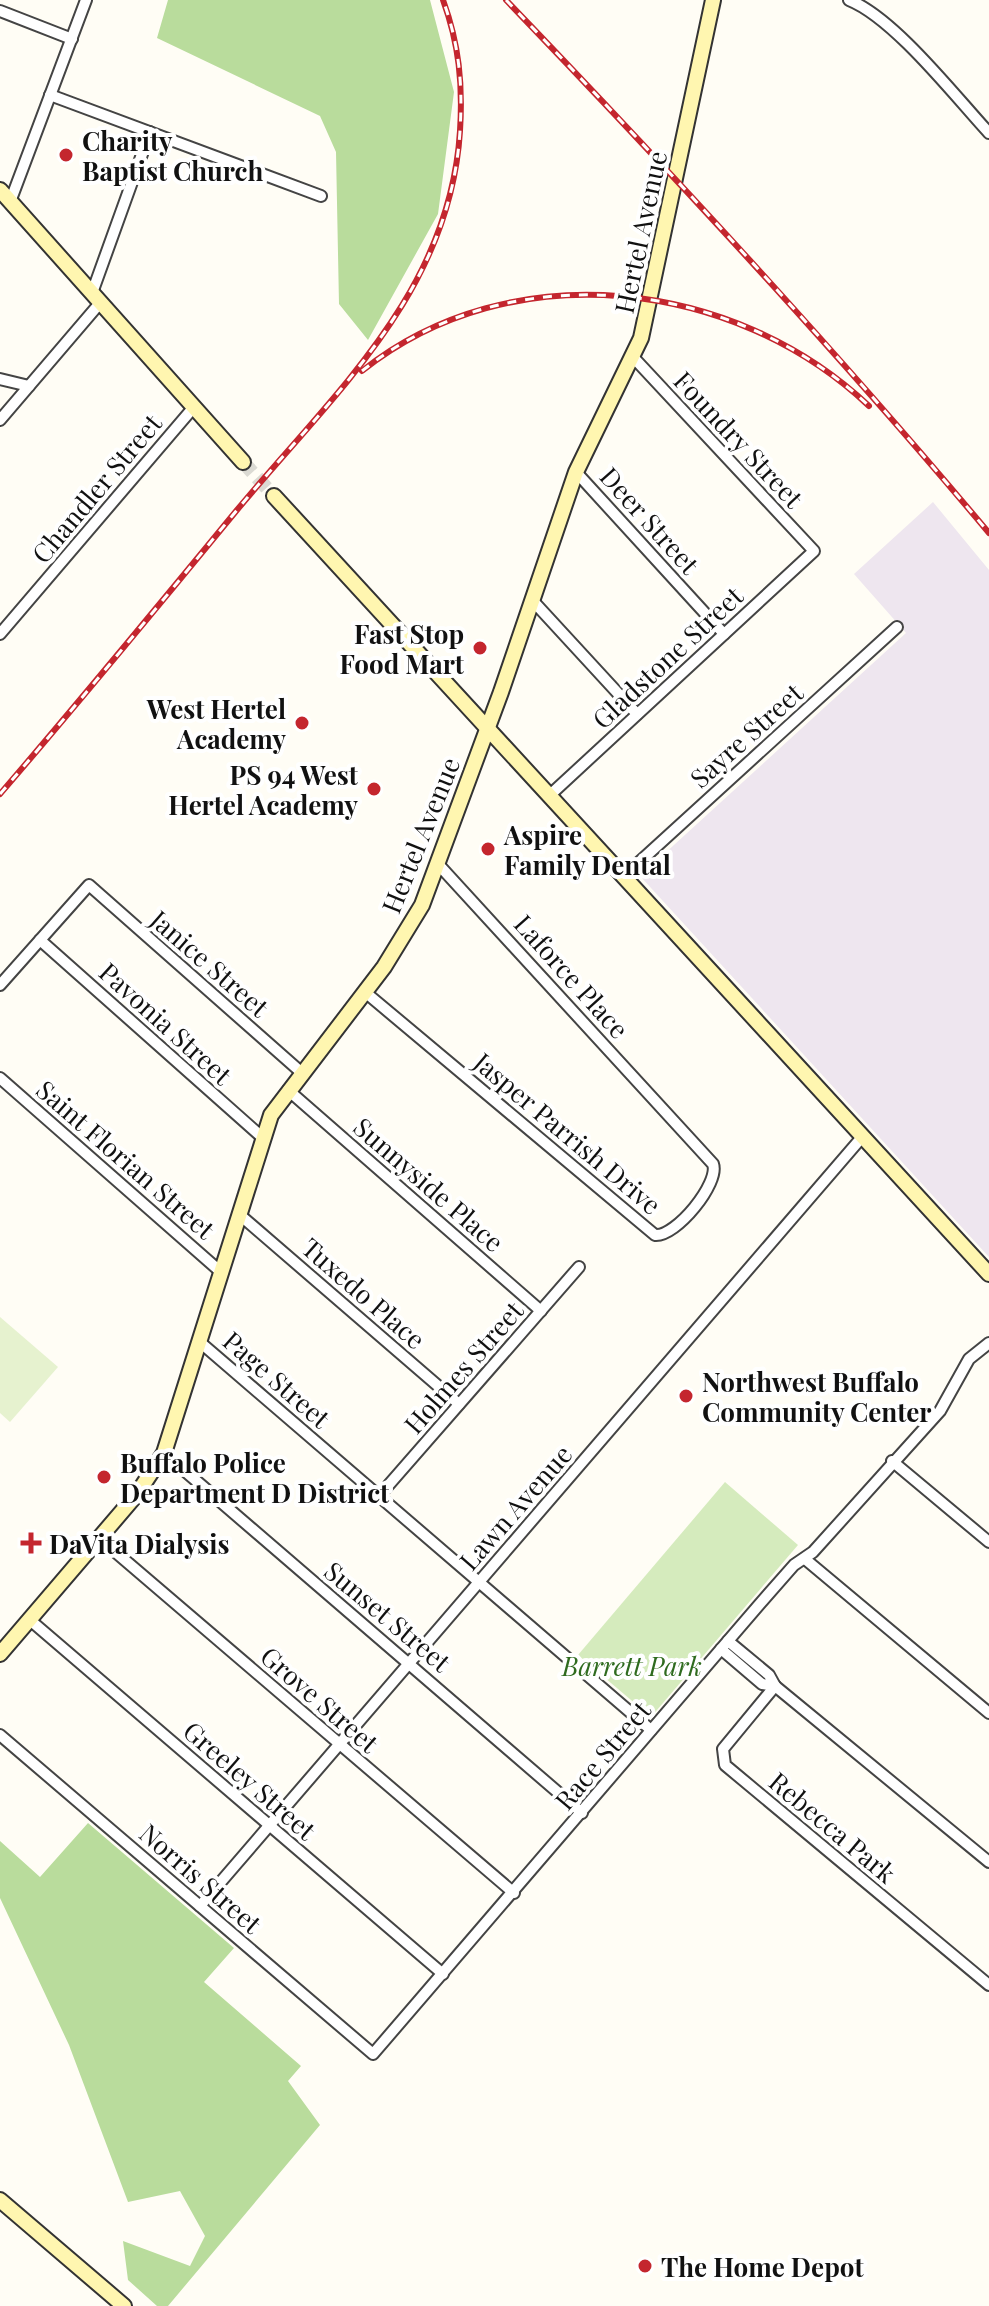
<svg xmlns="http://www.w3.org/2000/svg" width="989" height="2306" font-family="'Playfair Display',serif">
<rect width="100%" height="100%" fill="#fffdf5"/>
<path fill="#eee6ef" d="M933,502L989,570V1257L640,876L906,633L854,574Z"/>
<path fill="#d5ebbd" d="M725,1482L798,1545L651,1717L578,1655Z"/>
<g fill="#b9dc9c">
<path d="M168,0H430L454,92L438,214L368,340L339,304L336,152L320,116L157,38Z"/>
<path d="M88,1823L234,1948L204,1982L301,2066L288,2081L320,2125L168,2306H157L128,2280L123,2241L190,2266L205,2236L180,2191L128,2202L69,2045L0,1898V1841L40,1877Z"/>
</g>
<path fill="#e6f2cf" d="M0,1317L58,1367L10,1422L0,1413Z"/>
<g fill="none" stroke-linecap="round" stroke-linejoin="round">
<path stroke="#dbdad3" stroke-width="14" stroke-dasharray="14 7" stroke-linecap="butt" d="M243,462L274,496"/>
<g stroke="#444" stroke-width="14">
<g id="street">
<path d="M849,0C894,18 954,95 989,133"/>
<path d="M0,11L72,39"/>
<path d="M50,95L321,196"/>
<path d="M10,202L86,0"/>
<path d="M92,293L150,132"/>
<path d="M0,379L29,386"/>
<path d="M0,420L100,303"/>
<path d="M576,472L724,634"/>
<path d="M533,601L637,714"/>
<path d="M0,634L193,408"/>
<path d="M550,795L814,551L633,357"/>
<path d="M624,876L897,627"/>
<path d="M40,940L263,1138"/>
<path d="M0,985L89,885L302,1073"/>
<path d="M365,992L655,1235C676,1237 720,1183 713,1164L438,864"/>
<path d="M0,1078L222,1273"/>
<path d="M288,1090L541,1311"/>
<path d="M240,1215L459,1404"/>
<path d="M201,1343L651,1730"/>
<path d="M164,1453L582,1813"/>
<path d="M892,1461L989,1542"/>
<path d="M379,1496L579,1267"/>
<path d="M99,1538L514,1893"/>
<path d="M805,1559L989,1713"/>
<path d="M30,1620L443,1974"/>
<path d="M728,1641L769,1675L775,1686"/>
<path d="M721,1649L762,1684L775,1686"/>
<path d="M0,1735L373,2054L758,1606L794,1565L813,1552L940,1411L969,1359L989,1343"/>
<path d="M989,1862L775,1686L723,1749L725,1765L989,1985"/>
<path d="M200,1906L863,1136"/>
</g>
</g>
<g stroke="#333" stroke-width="18">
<g id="secondary">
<path d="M0,190L243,462"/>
<path d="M274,496L989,1274"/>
<path d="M0,1654L137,1494L164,1453L271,1115L384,967L422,905L501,692L576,472L641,338L713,0"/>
<path d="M0,2200L124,2306"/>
</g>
</g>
<use href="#street" stroke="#fff" stroke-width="10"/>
<use href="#secondary" stroke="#fff6b0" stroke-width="14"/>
<g stroke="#c4262e" stroke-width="6">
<g id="rail">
<path d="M506,0C672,173 835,349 989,533"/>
<path d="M362,371C511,252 735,279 869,406"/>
<path d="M0,794C81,700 159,605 237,510C334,393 450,292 460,131C463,84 459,44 443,0"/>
</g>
</g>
<use href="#rail" stroke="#fff" stroke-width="3" stroke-dasharray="9" stroke-linecap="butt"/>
</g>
<g fill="#c4262e" stroke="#fff" stroke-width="3">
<circle cx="66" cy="155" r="8"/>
<circle cx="480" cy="648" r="8"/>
<circle cx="302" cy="723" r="8"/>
<circle cx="374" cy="789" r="8"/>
<circle cx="488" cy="849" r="8"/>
<circle cx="686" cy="1396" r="8"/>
<circle cx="104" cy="1477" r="8"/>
<path d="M27 1531h8v8h8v8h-8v8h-8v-8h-8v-8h8z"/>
<circle cx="645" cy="2266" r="8"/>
</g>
<g text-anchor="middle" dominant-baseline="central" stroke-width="8" stroke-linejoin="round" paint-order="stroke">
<g font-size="26" font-weight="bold" fill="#111" stroke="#fff" text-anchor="start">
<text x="82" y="140">Charity<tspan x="82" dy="30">Baptist Church</tspan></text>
<text x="464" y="633" text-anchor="end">Fast Stop<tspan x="464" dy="30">Food Mart</tspan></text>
<text x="286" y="708" text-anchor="end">West Hertel<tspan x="286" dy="30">Academy</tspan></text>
<text x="358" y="774" text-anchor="end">PS 94 West<tspan x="358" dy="30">Hertel Academy</tspan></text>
<text x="504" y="834">Aspire<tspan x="504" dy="30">Family Dental</tspan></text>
<text x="702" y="1381">Northwest Buffalo<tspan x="702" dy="30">Community Center</tspan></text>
<text x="120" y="1462">Buffalo Police<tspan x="120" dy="30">Department D District</tspan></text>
<text x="49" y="1543">DaVita Dialysis</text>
<text x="661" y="2266">The Home Depot</text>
</g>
<g font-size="26" fill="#111" stroke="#fff">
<text transform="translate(640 232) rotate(-78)">Hertel Avenue</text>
<text transform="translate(739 439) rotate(47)">Foundry Street</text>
<text transform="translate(96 488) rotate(-50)">Chandler Street</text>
<text transform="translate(650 520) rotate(48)">Deer Street</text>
<text transform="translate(667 657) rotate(-43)">Gladstone Street</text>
<text transform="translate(746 735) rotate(-42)">Sayre Street</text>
<text transform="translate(420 835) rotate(-68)">Hertel Avenue</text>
<text transform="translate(210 963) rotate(41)">Janice Street</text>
<text transform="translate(572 976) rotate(48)">Laforce Place</text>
<text transform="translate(166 1023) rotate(42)">Pavonia Street</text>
<text transform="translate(568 1133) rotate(40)">Jasper Parrish Drive</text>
<text transform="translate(126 1159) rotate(41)">Saint Florian Street</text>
<text transform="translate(429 1184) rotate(41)">Sunnyside Place</text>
<text transform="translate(364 1293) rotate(41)">Tuxedo Place</text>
<text transform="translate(463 1367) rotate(-49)">Holmes Street</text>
<text transform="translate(277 1379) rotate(41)">Page Street</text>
<text transform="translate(515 1507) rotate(-49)">Lawn Avenue</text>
<text transform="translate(388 1616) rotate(40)">Sunset Street</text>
<text transform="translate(320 1699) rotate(41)">Grove Street</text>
<text transform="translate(602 1755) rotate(-50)">Race Street</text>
<text transform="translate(250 1780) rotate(41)">Greeley Street</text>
<text transform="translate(833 1827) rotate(40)">Rebecca Park</text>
<text transform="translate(201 1878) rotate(41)">Norris Street</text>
</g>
<g font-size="26" font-style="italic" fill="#2f6b1f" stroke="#fff">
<text x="632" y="1665">Barrett Park</text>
</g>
</g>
</svg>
